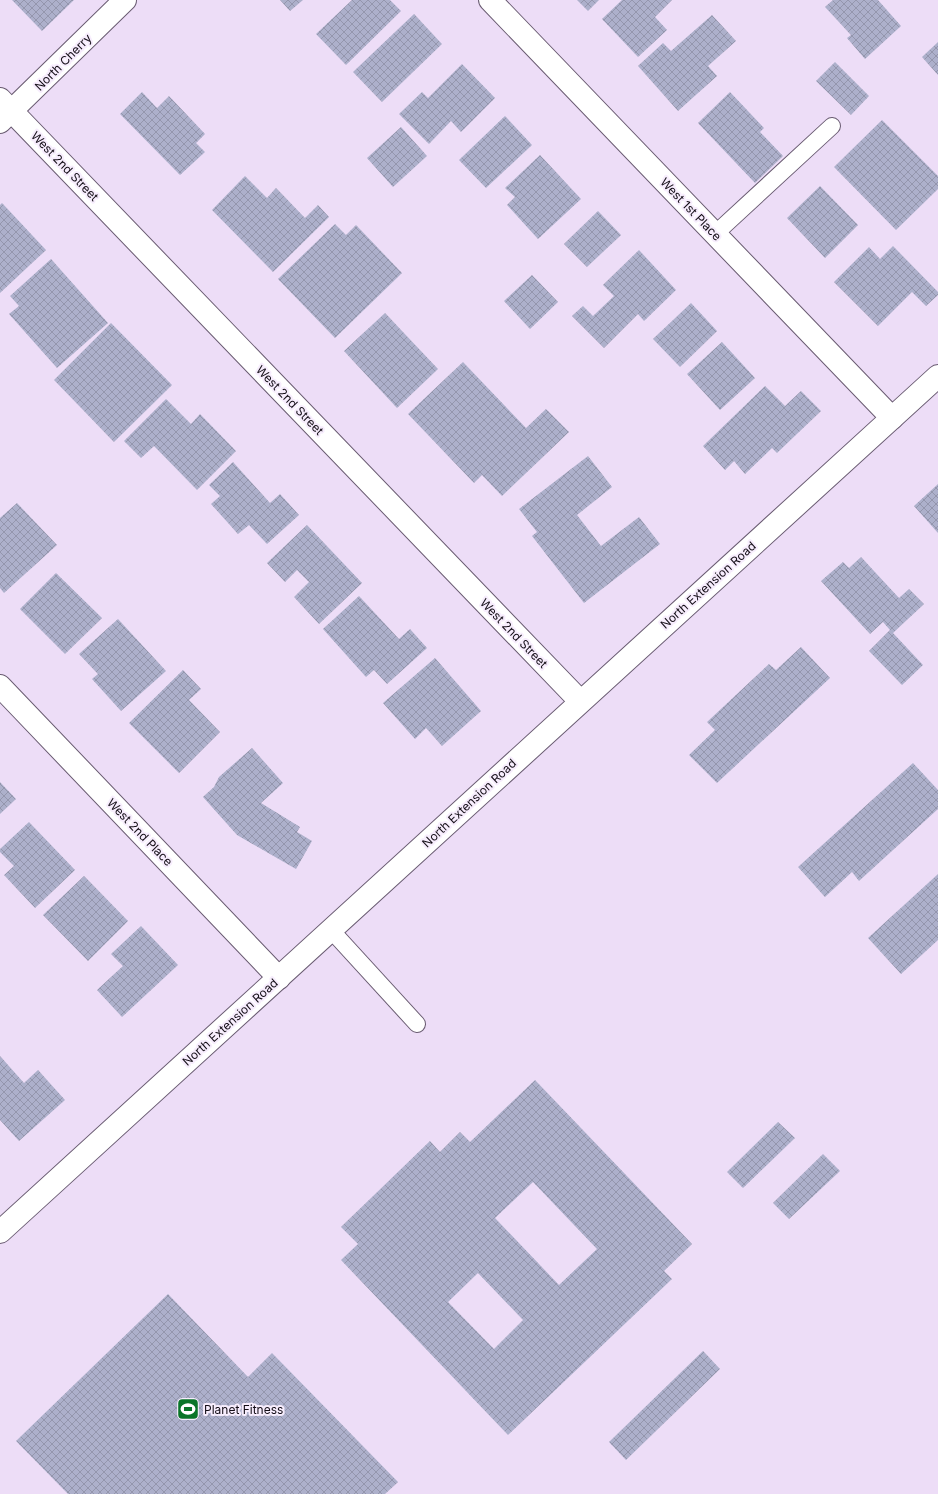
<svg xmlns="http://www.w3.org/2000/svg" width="938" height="1494" font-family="Inter,sans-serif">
<defs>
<pattern id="building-cross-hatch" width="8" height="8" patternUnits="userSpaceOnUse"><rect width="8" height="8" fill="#adb0cb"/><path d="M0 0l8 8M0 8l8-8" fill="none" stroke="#9496ad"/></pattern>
</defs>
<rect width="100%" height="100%" fill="#edddf7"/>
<g fill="url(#building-cross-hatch)" fill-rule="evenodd">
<path d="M12,0H74L42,31Z"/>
<path d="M280,0H303L290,11Z"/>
<path d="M352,0H390L401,11L346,65L316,34Z"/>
<path d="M577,0H599L588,11Z"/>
<path d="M622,0H672L655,17L667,30L638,57L602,19Z"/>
<path d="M833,0H878L901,26L865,59L847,38L851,35L825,7Z"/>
<path d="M414,14L442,44L382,102L353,72Z"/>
<path d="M712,15L736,41L708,66L717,76L678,111L638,66L663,43L671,51Z"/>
<path d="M938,42V75L922,57Z"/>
<path d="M835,62L869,96L851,115L816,81Z"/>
<path d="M462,64L495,98L461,132L451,121L429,144L399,114L422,92L428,98Z"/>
<path d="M142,92L157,108L169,96L205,134L196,143L205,152L180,175L120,114Z"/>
<path d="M730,92L764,128L760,132L783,156L755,183L698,123Z"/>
<path d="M505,116L532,145L486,188L459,160Z"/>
<path d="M882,120L938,176V189L896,230L834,167Z"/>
<path d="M401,127L427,156L393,187L367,158Z"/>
<path d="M540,155L581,199L538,239L507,205L515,197L505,188Z"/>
<path d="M245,176L267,198L276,188L305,218L318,205L329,217L273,272L212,210Z"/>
<path d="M820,186L858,225L825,258L787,218Z"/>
<path d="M2,203L46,250L0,293V205Z"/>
<path d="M598,211L621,235L587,267L564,244Z"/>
<path d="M335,224L346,235L356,225L402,273L335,338L278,279Z"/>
<path d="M893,246L938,292V295L926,306L912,292L878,326L834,282L869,247L880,259Z"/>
<path d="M639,250L676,290L644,321L638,314L604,348L572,316L583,306L593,316L614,296L603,285Z"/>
<path d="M51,259L108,323L57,368L9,314L19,306L10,296Z"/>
<path d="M532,275L558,302L530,329L504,301Z"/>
<path d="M691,303L717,331L680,367L653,339Z"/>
<path d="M385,313L438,369L397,408L344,351Z"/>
<path d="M111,323L172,385L114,442L54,380Z"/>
<path d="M722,342L755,378L720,410L687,374Z"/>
<path d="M463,362L526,428L546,409L569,432L502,496L482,475L474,483L408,414Z"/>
<path d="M765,386L785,406L801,391L821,411L777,453L772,448L745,474L734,461L725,470L703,446Z"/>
<path d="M166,399L191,424L200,414L236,451L197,490L154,446L141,458L124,441Z"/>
<path d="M588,456L612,487L577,515L601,546L639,517L660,544L584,603L532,536L537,532L519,509Z"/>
<path d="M233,462L270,503L280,494L299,515L267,544L249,525L238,534L211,504L220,496L209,485Z"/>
<path d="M938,484V533L914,506Z"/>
<path d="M17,503L57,545L4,593L0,588V518Z"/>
<path d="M307,525L362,583L319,624L294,597L309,582L297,570L285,582L267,563Z"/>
<path d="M861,557L899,598L909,589L924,604L893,633L923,665L902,685L869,651L890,630L883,622L870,634L821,581L843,562L849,568Z"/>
<path d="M56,573L102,618L65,654L20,609Z"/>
<path d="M359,596L399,639L410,629L427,648L387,684L374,670L366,677L323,629Z"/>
<path d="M118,619L166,671L121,711L92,679L98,674L79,654Z"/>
<path d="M801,647L830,678L717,783L689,755L715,730L707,722L769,664L776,670Z"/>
<path d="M435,658L481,711L442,746L426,728L415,739L383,703Z"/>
<path d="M183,670L201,689L189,700L220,732L179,773L129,723Z"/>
<path d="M252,748L283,783L261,803L300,827L297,832L312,841L296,869L237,835L203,797L214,787L219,777Z"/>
<path d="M913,763L938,790V809L859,881L852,872L825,897L798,867Z"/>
<path d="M0,782L16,799L0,814Z"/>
<path d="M29,822L75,870L35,908L4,875L14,866L0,852V849Z"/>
<path d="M938,874V940L901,974L868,938Z"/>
<path d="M84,876L128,921L88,961L43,915Z"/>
<path d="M141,926L178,965L122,1017L97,990L123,966L111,954Z"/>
<path d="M0,1056L24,1083L38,1070L65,1100L19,1141L0,1120Z"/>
<path d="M535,1080L692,1244L664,1271L672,1279L508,1435L341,1260L358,1244L341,1227L430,1141L440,1152L460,1132L470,1142ZM533,1182L597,1249L559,1285L495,1218ZM478,1273L523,1320L494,1349L448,1302Z"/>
<path d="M778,1122L795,1138L743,1188L727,1172Z"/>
<path d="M823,1154L840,1171L789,1219L773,1203Z"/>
<path d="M168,1294L248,1377L272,1353L398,1482L385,1494H68L16,1441Z"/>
<path d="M703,1351L720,1369L626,1460L609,1442Z"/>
</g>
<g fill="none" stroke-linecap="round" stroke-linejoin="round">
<g stroke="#695b71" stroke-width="18">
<g id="service">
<path d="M715,234L832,126"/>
<path d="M331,930L417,1024"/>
</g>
</g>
<g stroke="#695b71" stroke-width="24">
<g id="minor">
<path d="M490,0L892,418"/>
<path d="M0,99L580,701"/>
<path d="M0,122L125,0"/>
<path d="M0,686L279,978"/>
</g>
</g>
<g stroke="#695b71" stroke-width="24">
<path id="tertiary" d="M0,1232L938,376"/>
</g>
<use href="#service" stroke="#fff" stroke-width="16"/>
<use href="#minor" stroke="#fff" stroke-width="22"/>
<use href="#tertiary" stroke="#fff" stroke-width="22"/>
</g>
<defs>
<g id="stadium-square" transform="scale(1.15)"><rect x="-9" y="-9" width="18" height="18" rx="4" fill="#0a7528" stroke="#f7edfd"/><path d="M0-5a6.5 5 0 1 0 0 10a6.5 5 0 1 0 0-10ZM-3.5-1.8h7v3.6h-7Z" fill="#fff"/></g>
</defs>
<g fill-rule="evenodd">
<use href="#stadium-square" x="188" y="1409"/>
</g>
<g text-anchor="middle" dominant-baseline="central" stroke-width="4" stroke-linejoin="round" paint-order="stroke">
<g font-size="12" fill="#120c15" stroke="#f7edfd">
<text transform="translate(63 62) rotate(-45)">North Cherry</text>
<text transform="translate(65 166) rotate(46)">West 2nd Street</text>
<text transform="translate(691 209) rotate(46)">West 1st Place</text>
<text transform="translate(290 400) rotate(46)">West 2nd Street</text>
<text transform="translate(708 585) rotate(-42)">North Extension Road</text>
<text transform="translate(514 633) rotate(46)">West 2nd Street</text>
<text transform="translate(469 803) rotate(-43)">North Extension Road</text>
<text transform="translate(140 832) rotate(46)">West 2nd Place</text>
<text transform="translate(230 1022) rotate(-42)">North Extension Road</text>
</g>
<g font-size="12" fill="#120c15" stroke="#f7edfd" text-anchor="start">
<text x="204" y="1409">Planet Fitness</text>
</g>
</g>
</svg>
